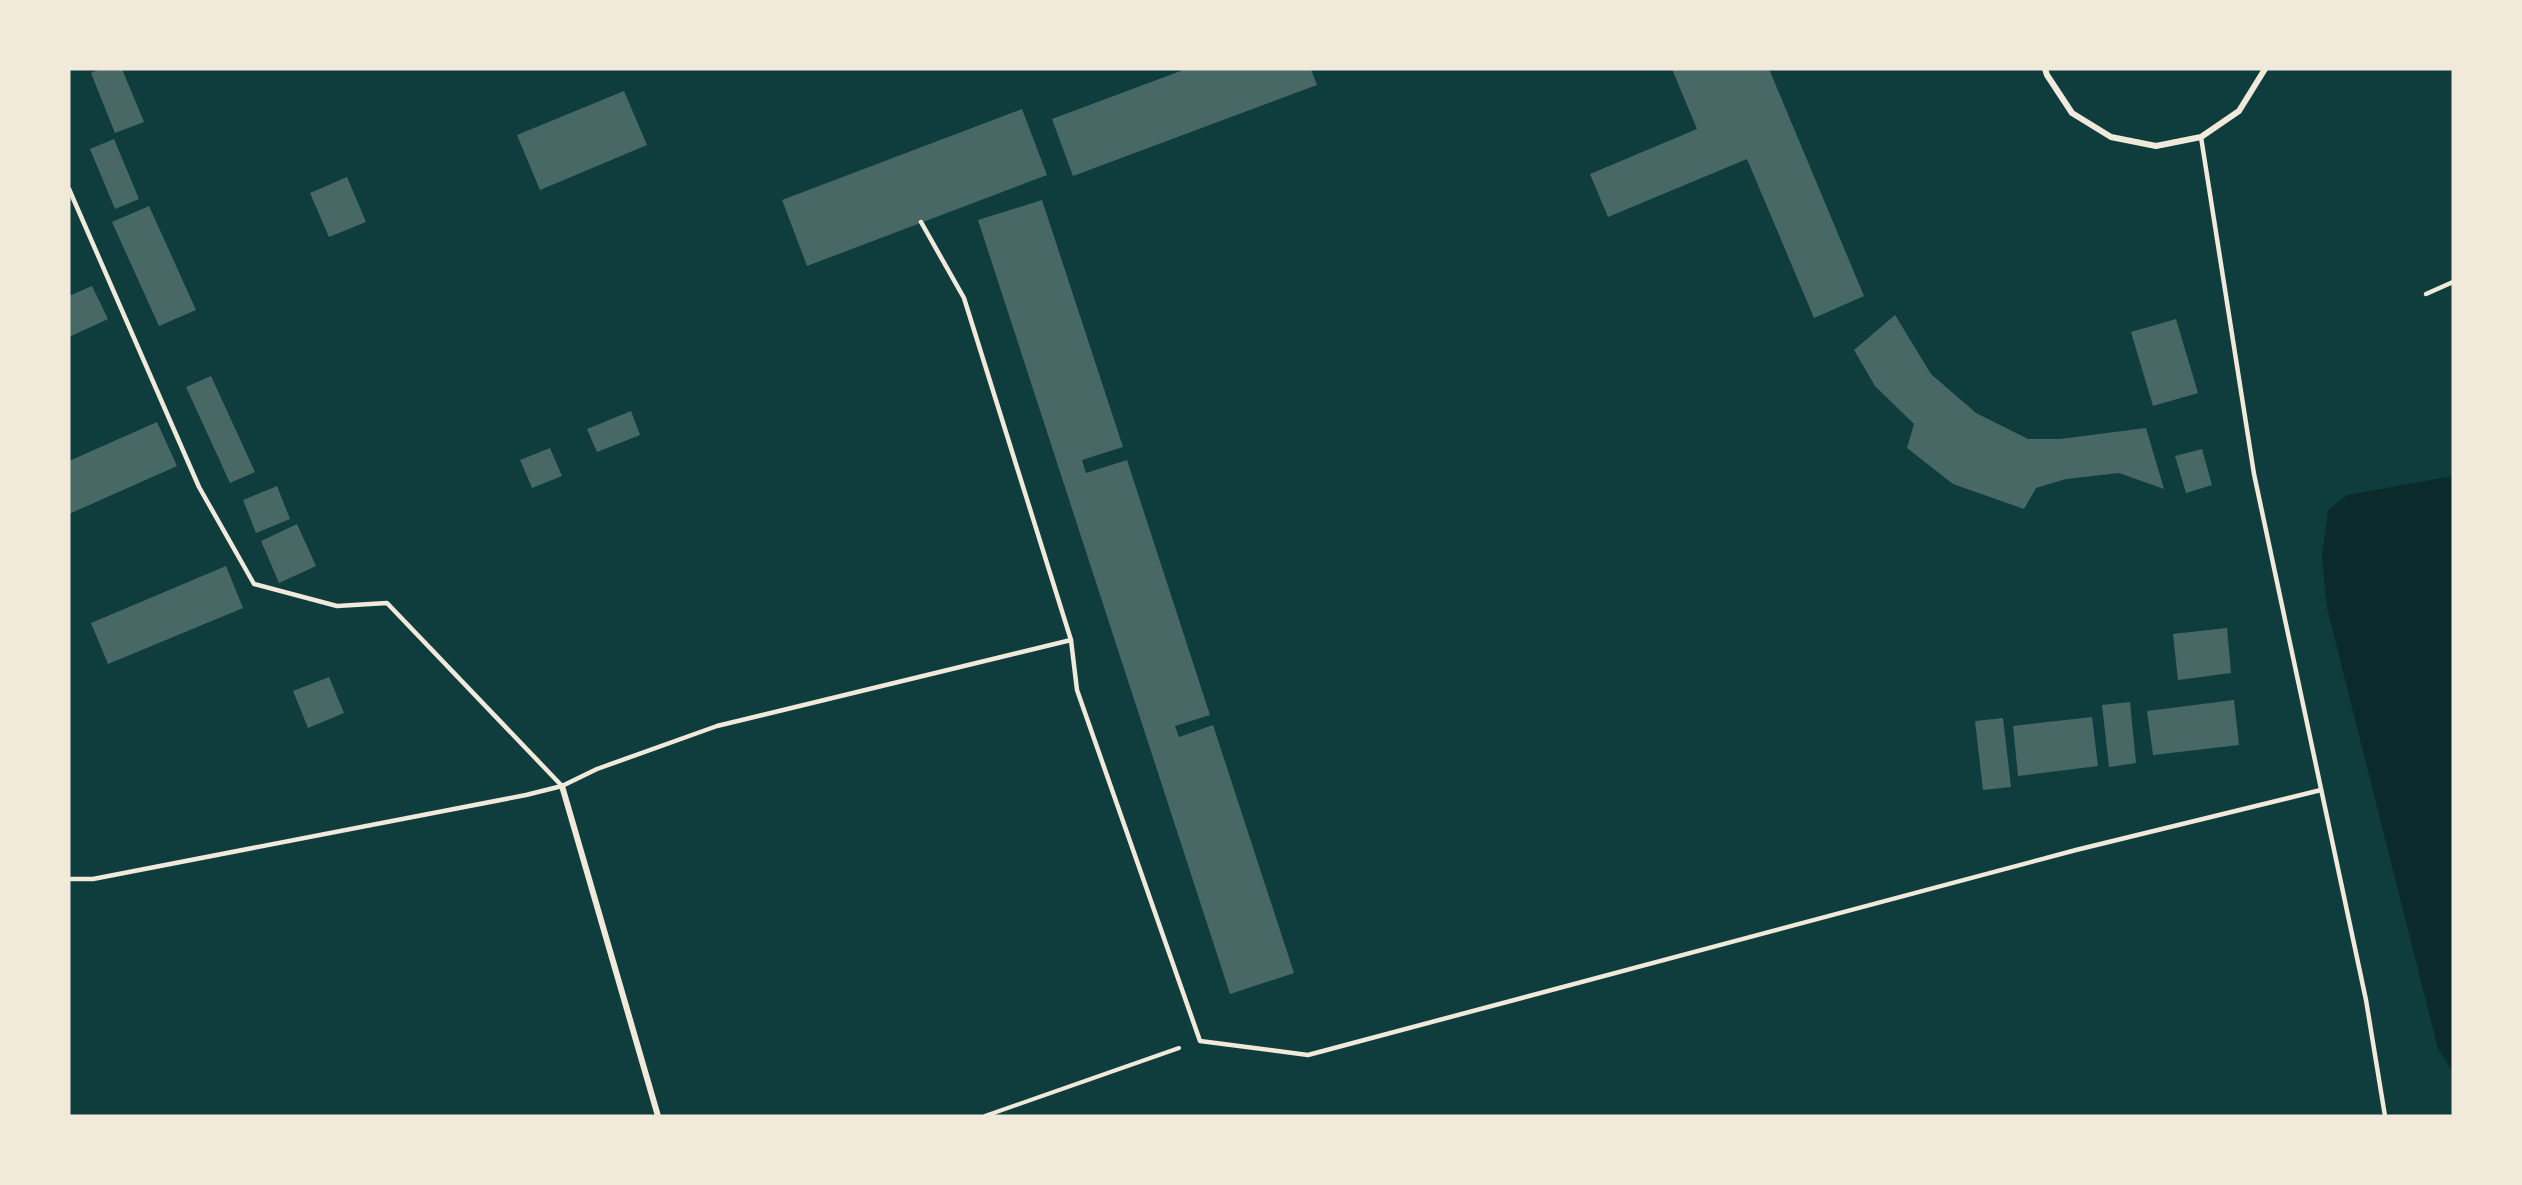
<svg xmlns="http://www.w3.org/2000/svg" width="2522" height="1185" font-family="Raleway,sans-serif">
<rect width="100%" height="100%" fill="#0f3d3e"/>
<path fill="#0a2a2b" d="M2453,476V1072L2438,1049L2327,608L2322,556L2328,510L2347,495Z"/>
<g fill="#486865">
<path d="M100,69H122L144,122L115,133L91,73Z"/>
<path d="M1186,69H1311L1317,85L1073,176L1052,119Z"/>
<path d="M1672,69H1769L1864,296L1814,318L1747,159L1608,217L1590,174L1697,129Z"/>
<path d="M624,91L647,145L540,190L517,135Z"/>
<path d="M1022,109L1047,175L807,266L782,200Z"/>
<path d="M114,139L139,199L115,209L90,149Z"/>
<path d="M347,177L366,222L329,237L310,193Z"/>
<path d="M1042,200L1123,447L1082,460L1086,473L1127,460L1210,715L1175,726L1179,737L1213,725L1294,973L1230,994L978,220Z"/>
<path d="M149,206L196,310L159,326L112,222Z"/>
<path d="M92,286L108,319L69,337V296Z"/>
<path d="M1895,315L1931,374L1976,413L2028,439H2060L2146,428L2164,489L2119,473L2066,479L2036,488L2024,509L1953,484L1907,448L1914,424L1875,386L1854,350Z"/>
<path d="M2176,319L2198,393L2153,406L2131,332Z"/>
<path d="M211,376L255,472L230,483L186,387Z"/>
<path d="M631,411L640,435L597,452L587,429Z"/>
<path d="M157,422L177,466L69,514V461Z"/>
<path d="M550,448L562,476L532,488L520,460Z"/>
<path d="M2202,449L2212,485L2186,493L2175,456Z"/>
<path d="M277,486L290,519L256,533L243,500Z"/>
<path d="M297,524L316,566L279,583L261,541Z"/>
<path d="M226,566L243,608L108,664L91,623Z"/>
<path d="M2227,628L2231,673L2178,680L2173,634Z"/>
<path d="M329,677L344,713L308,728L293,691Z"/>
<path d="M2234,700L2239,745L2153,755L2147,711Z"/>
<path d="M2130,702L2136,763L2109,767L2102,705Z"/>
<path d="M2092,717L2098,766L2018,776L2013,726Z"/>
<path d="M2003,718L2011,787L1983,790L1975,721Z"/>
</g>
<g fill="none" stroke-linecap="round" stroke-linejoin="round">
<path stroke="#f1e9da" stroke-width="4" d="M985,1116L1179,1048"/>
<g stroke="#f1e9da" stroke-width="4.5">
<path d="M2201,137L2254,474L2366,1000L2385,1116"/>
<path d="M69,189L199,487L254,584L337,606L387,603L562,786L526,795L93,879H69"/>
<path d="M921,222L964,298L1071,640"/>
<path d="M2426,294L2453,282"/>
<path d="M562,786L597,769L717,726L1071,640L1077,690L1200,1041L1308,1055L2076,850L2321,790"/>
</g>
<g stroke="#f1e9da" stroke-width="6">
<path d="M2045,69L2047,75L2072,113L2111,137L2156,146L2201,137L2239,111L2265,69"/>
<path d="M562,786L658,1116"/>
</g>
</g>
<rect width="2522" height="1185" fill="none" stroke="#f1e9da" stroke-width="141"/>
</svg>
